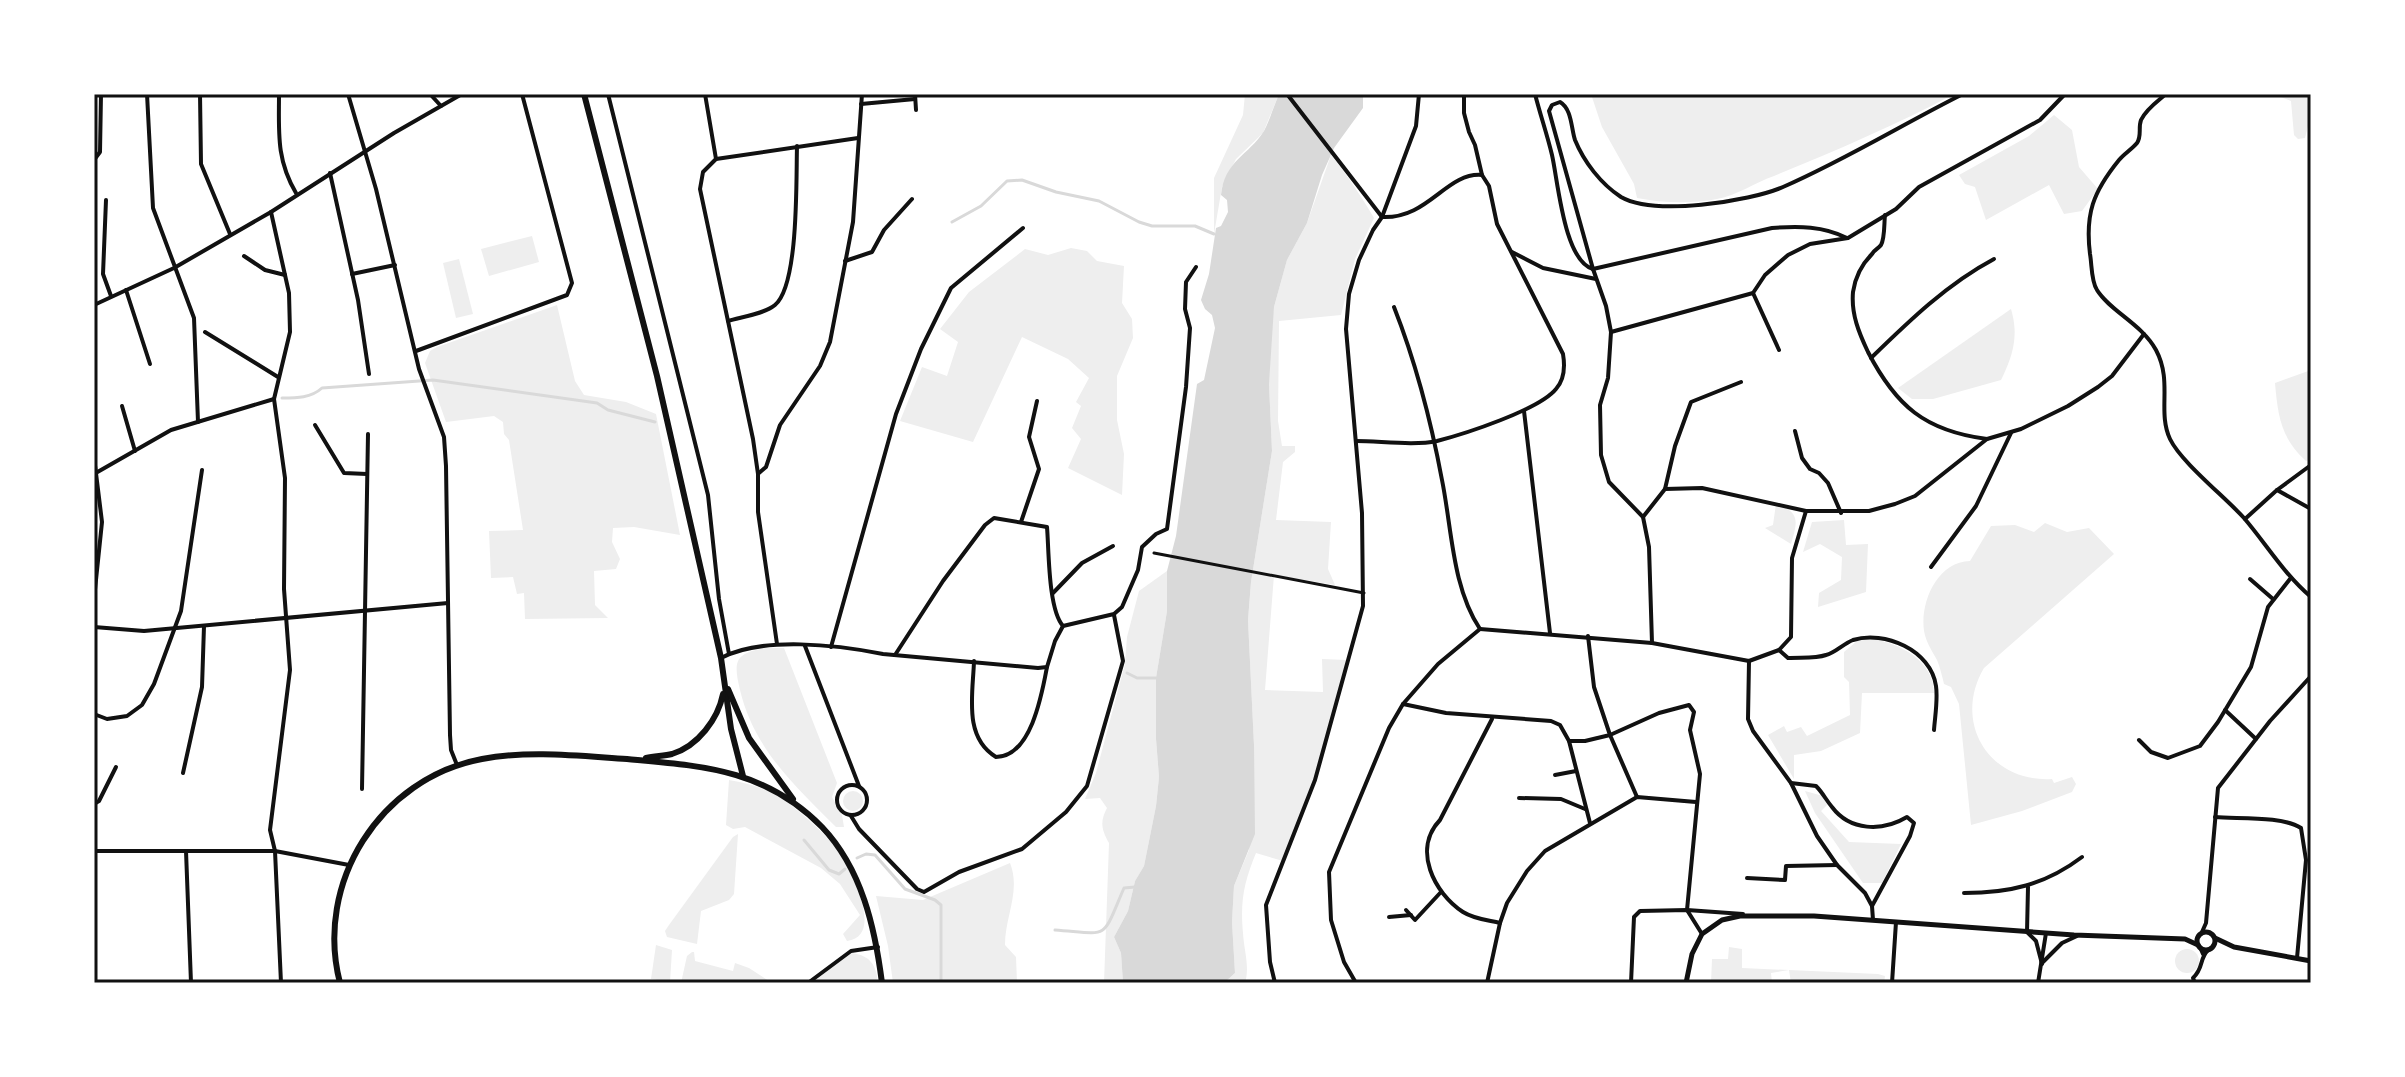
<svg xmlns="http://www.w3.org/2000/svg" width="2405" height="1077" font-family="'Fira Sans',sans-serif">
<rect width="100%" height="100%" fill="#fff"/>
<g fill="#eee">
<path d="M1245,94H1279L1263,133L1236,159L1222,187L1214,234V178L1243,115Z"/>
<path d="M1591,94H1954C1896,125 1835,151 1774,176C1754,183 1738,195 1717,199C1692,204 1662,203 1637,198L1634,184L1602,127Z"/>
<path d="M2273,94H2311V114L2305,138L2298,139L2294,135L2291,101Z"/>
<path d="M2054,115L2072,130L2079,167L2098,189L2082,211L2064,214L2049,185L1986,220L1975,187L1965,184L1959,175L2029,136Z"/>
<path d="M1331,155C1348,176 1361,196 1374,218L1355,259L1341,315L1279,321L1278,421L1282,446H1295V452L1283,462L1276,520L1331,522L1328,569L1335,585L1274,575L1265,690L1323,692L1322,659L1347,660L1315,780L1283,861L1256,853C1244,882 1240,901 1243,933C1244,951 1250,966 1245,983H1224L1235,973L1232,922L1234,886L1249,850L1254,745L1248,620L1251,582L1272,451L1269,384L1270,333L1274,307L1287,260L1307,223Z"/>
<path d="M532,236L539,262L489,276L481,249Z"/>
<path d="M1071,248L1087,251L1097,261L1124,266L1122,303L1132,319L1133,338L1117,376V420L1124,454L1122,495L1068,468L1081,439L1072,428L1081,406L1076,402L1089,378L1068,359L1022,337L973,442L900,421L922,367L947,376L958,342L940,329L969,292L1025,249L1048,255Z"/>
<path d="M459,259L473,314L456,318L443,263Z"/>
<path d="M557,305L575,381L584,395L626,402L656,414L680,535L634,527L613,528L612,542L620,559L616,569L594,571L595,605L608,618L525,619L524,593L517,594L513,577L491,578L489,531L523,530L509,440L504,434L503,422L494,416L446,422L425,363L430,351L437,347Z"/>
<path d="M2011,309C2019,336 2013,355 2001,380L1933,399H1912L1898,388Z"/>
<path d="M2311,370V459L2306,461C2281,438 2278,417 2275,383Z"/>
<path d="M1776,504C1800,512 1798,521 1791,544L1765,528L1773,525Z"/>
<path d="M1844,520L1846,545L1868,544L1866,592L1818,607L1819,593L1841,580L1842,557L1820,544L1803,552L1812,522Z"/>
<path d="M2045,523L2067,532L2089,528L2114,554L1984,668C1952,722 1989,783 2052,779L2054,783L2072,777L2076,784L2072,792L2022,811L1971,825L1959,704L1951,687L1944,684C1942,676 1940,667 1937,660C1932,651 1926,642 1924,631C1920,602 1937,562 1970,561L1991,526L2015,525L2034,532Z"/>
<path d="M1167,571V611L1156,678V739L1159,777L1156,806L1144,866L1135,881L1128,911L1114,937L1121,953L1123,983H1104L1109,843C1101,829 1100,821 1107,808L1100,798L1085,799L1096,773L1125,664L1127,637L1139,591Z"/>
<path d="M1872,639C1900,643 1934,661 1934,693H1862L1860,733L1821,751L1794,755V779L1768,735L1784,726L1787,732L1801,727L1807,736L1850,715L1849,682L1844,677V652L1857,641Z"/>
<path d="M765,648H784L837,783L832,797L842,815L844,827H836C795,786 754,749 740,690C733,661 735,653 765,648Z"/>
<path d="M729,780C752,784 772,790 791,805C806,817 823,832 835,847C848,865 887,936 847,941L843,934L860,915L840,884L821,868L745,827L733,829L726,825Z"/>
<path d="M1805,791L1823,796L1827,805L1821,811L1849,842L1901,844L1882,883H1863L1815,813Z"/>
<circle cx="853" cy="801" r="10"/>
<path d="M738,834L734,894L729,900L701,911L697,944L667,937L665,931L669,925L733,837Z"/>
<path d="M1010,863C1021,891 1005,916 1005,945L1016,957L1017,983H893L888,946L876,896L923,900Z"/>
<path d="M656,945L672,950L670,982L651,979Z"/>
<path d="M1729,947L1742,949V968L1878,974L1885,976L1884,983H1791L1789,970L1771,973L1772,983H1711L1712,959H1728Z"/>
<circle cx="2187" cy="961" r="12"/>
<path d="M692,952H694L695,961L733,971L735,963L749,968L772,983H681L687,956Z"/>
<path d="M852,953C871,956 876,965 878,983H813L840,959Z"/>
</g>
<path fill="#d9d9d9" d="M1279,94H1363V108L1334,148L1322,175L1307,223L1287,260L1274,307L1269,384L1272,451L1251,582L1248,620L1254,745L1255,834L1234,886L1232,922L1235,973L1224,983H1123L1121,953L1114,937L1128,911L1135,881L1144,866L1156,806L1159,777L1156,739V678L1167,611V571L1176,536L1197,384L1204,380L1215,328L1212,315L1205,309L1201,300L1209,274L1216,228L1221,226L1228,212L1227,200L1221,195C1224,161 1249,155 1264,131C1270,119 1274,106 1279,94Z"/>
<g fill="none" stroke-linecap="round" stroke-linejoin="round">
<g stroke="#d9d9d9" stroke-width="3">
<path d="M952,222L981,206L1007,181L1022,180L1056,192L1099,201L1139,222L1152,226H1195L1214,234"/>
<path d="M282,398C297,398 311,398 322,388L433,380L597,403L608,410L655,422"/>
<path d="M1127,673L1137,678H1156"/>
<path d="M804,840L829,870L839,874L845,869"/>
<path d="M857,858L866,854L875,855L905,889L935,900L941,905V983"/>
<path d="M1055,930C1111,934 1101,941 1124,888L1135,887"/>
</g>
<path stroke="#111" stroke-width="3" d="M1154,553L1364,593"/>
<g stroke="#111" stroke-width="4">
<path d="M147,94L153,208L194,318L198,422"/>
<path d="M200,94L201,164L230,234"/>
<path d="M279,94C279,132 276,159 296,193"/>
<path d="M348,94L376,189L419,369L444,437L446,466L450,735L451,750L457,765"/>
<path d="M430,94L441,106"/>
<path d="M608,94L708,495L719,599L729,654"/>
<path d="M705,94L716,159L703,172L700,189L753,439L758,474V512L777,644"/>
<path d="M915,94L916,110"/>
<path d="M1287,94L1382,217C1429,219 1446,172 1482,175"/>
<path d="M1535,94C1540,114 1547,134 1552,155C1558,181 1564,261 1593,269"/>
<path d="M2166,94C2158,101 2146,109 2141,120C2138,128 2142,136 2137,143C2132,149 2124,154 2119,160C2093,192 2085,214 2090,254C2092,265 2091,281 2097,290C2110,311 2142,324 2156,350C2173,382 2157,411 2170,439C2181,462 2225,497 2244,518C2267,545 2284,574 2311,597"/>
<path d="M861,104L915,99"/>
<path d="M716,159L858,138"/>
<path d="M94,160L100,152L101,94"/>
<path d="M330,173L358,300L369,374"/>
<path d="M106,200L103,274L111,296"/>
<path d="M271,212L289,293L290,332L274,399L285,478L284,589L290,670L270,830L275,851L281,983"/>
<path d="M1885,215C1884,223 1885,238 1881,245C1878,249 1874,250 1872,254C1862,264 1855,278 1853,292C1851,314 1859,333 1868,352C1896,406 1925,431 1987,439"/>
<path d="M1512,252L1543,268L1596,279"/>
<path d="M244,256L265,270L285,275"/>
<path d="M845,261L872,252L884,230L912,199"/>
<path d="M1593,269L1772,228C1799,226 1823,226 1847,238"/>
<path d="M352,274L395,265"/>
<path d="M126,290L150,364"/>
<path d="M1753,293L1779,350"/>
<path d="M94,305L174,268L271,212L394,133L462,94"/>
<path d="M1394,307C1416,363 1431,421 1442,480C1452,529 1452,587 1480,629"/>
<path d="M728,321C741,317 764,314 775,305C799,285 796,179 797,146"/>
<path d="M205,332L278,377"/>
<path d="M1611,332L1753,293L1765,275L1788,255L1810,244L1848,238L1896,209L1919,187L2040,120L2065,94"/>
<path d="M416,351L567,295L572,283L522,94"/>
<path d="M1871,358C1909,321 1947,284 1994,259"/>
<path d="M122,406L135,451"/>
<path d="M1524,411L1550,633"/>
<path d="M315,425L344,473L367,474"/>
<path d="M1795,431L1802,458L1810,469L1819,473L1828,483L1841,513"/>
<path d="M1356,441C1380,441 1414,446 1437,441C1464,434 1539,410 1556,389C1565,379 1565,366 1563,354L1497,224L1489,186L1482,175L1475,145L1469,132L1464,113V94"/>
<path d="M94,457L102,522L94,599"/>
<path d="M759,473L766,467L780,425L820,366L830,342L853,222L862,94"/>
<path d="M94,474L171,430L274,399"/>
<path d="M1665,489L1702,488L1806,511H1869L1895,504L1915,496L1987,439L2021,429L2068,406L2098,387L2112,376L2144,334"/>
<path d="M2277,490L2311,509"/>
<path d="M1643,517L1665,489L1675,446L1691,402L1741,382"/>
<path d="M2245,519L2277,490L2311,465"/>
<path d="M1021,522L1039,469L1029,437L1037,401"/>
<path d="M1931,567L1976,506L2011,433"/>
<path d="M2250,579L2273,599"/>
<path d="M1053,593L1082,563L1113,546"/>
<path d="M94,627L144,631L448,603"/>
<path d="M1480,629L1652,643L1749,661L1779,650L1791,637L1792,558L1806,511"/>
<path d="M1652,643L1649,547L1643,517L1609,482L1601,455L1600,405L1608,378L1611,332L1606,306L1593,269L1549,111L1552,105L1560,102C1572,109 1571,128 1575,140C1584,162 1601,184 1621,197C1654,216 1748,202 1783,187C1845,160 1903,124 1963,94"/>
<path d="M805,646L859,786"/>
<path d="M831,647L896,414L921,349L951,288L1023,228"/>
<path d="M1779,650L1788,658C1800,657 1815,659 1826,655C1835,653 1843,644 1853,640C1884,630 1931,650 1936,686C1938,700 1935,716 1934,730"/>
<path d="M895,655L943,581L985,525L994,518L1047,527C1049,550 1048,609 1063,626"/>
<path d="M721,658C762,636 838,645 883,654L1038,668L1047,667L1055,641L1063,626L1114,614L1122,607L1138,570L1142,547L1156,534L1167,529L1186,387L1190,328L1185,309L1186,282L1196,267"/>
<path d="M974,661C973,694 963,737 996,757C1031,757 1042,694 1047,667"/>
<path d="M1749,661L1748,719L1753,731L1791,783L1817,836L1837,865L1865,893L1872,906L1873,920"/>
<path d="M1403,704L1446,713L1551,721L1560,725L1569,741H1585L1610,735L1594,687L1588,636"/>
<path d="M2225,710L2256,739"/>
<path d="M94,714L107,719L127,716L142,705L154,684L181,611L202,470"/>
<path d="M1492,719L1440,820C1412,849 1434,893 1463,912C1474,919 1487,920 1500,923"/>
<path d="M2139,740L2151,752L2168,758L2200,746L2218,722L2251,667L2268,607L2290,579"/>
<path d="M1569,741L1590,823"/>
<path d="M183,773L202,687L204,626"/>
<path d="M1555,775L1576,771"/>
<path d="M1791,783L1816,786C1823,793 1826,800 1832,807C1850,831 1882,832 1907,817L1914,823L1910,836L1872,906"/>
<circle cx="852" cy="800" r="15"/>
<path d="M362,789L368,434"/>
<path d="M1637,797L1610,735L1659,713L1689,705L1694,712L1690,730L1700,774L1687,910L1702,934"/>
<path d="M1519,798L1561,799L1585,809"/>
<path d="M94,804L99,801L116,767"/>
<path d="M851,816L859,829L917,889L924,892L959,872L1022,849L1066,812L1087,786L1123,661L1114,615"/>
<path d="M2215,817C2238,819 2283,816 2301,828L2306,860L2297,958"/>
<path d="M94,851H275L349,865"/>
<path d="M186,851L191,983"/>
<path d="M1747,878L1785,880L1786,866L1837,865"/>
<path d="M2028,887L2027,932L2036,941L2042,964"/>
<path d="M1964,893C2009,893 2045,885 2082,857"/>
<path d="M1406,910L1415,920L1441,892"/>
<path d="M1389,917L1411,915"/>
<path d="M2202,932L2206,923L2218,788L2270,721L2311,676"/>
<path d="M2200,947L2203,954"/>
<path d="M2043,962L2062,943L2077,936"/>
<path d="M808,983L851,951L878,947"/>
<path d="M1275,983L1270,962L1266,905L1315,780L1363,606L1362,513L1346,329L1349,294L1359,260L1373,230L1382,217L1416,126L1419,94"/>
<path d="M1356,983L1344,962L1331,920L1329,872L1389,728L1403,704L1438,664L1480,629"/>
<path d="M1487,983L1500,923L1507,903L1527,871L1545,851L1637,797L1696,802"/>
<path d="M1631,983L1634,917L1640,911L1687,910L1743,914"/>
<path d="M1892,983L1896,922"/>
<path d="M2038,983L2046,933"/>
<path d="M2195,983L2193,978C2204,968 2199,959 2208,950"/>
</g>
<g stroke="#111" stroke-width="5">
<circle cx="2206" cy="941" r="9"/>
<path d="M2215,938L2234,947L2311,961"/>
<path d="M1686,983L1692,954L1702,934L1722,920L1740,916H1814L2074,935L2185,939L2198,945"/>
</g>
<g stroke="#111" stroke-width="6">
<path d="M584,94L657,376L721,658L731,729L743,776"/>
<path d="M728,689L749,738L793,799"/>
<path d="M646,758C655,756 664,756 672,754C698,746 718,719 723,694"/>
<path d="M340,983C314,883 380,778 482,759C529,750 580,756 627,759C703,766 765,769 822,827C862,869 875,928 882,983"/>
</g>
</g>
<rect width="2405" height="1077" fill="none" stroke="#ffffff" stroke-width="192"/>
<rect x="96" y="96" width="2213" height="885" fill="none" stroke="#111" stroke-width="3"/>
</svg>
